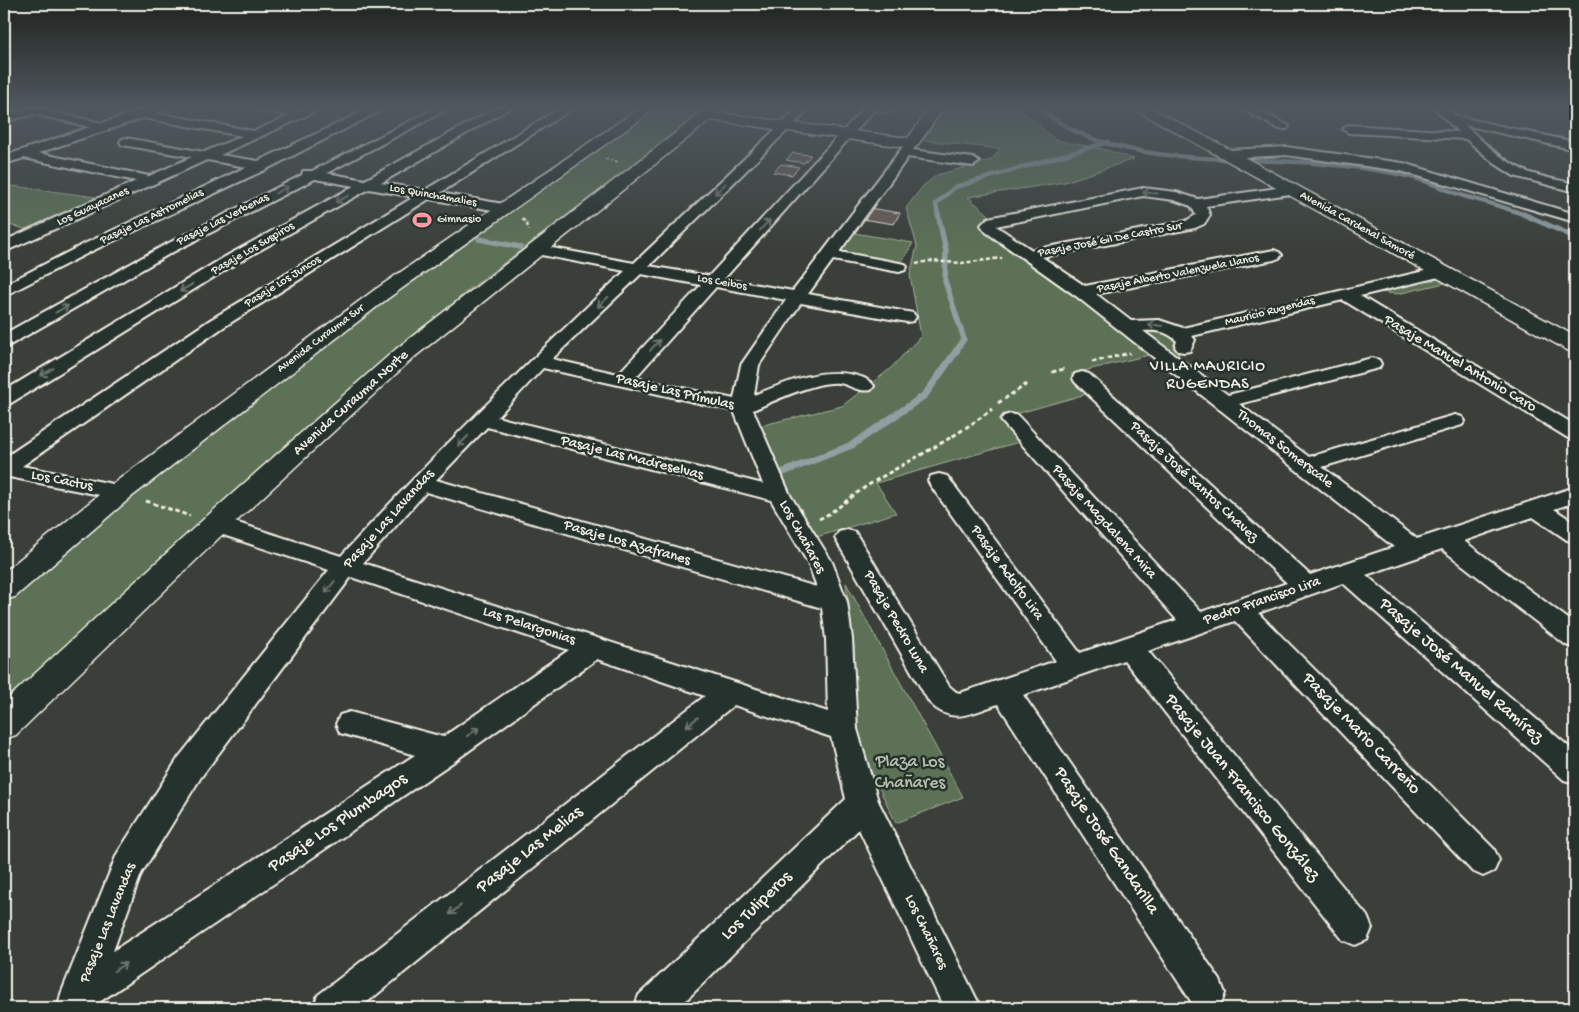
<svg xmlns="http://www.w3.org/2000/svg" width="1579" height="1012" font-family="'Gochi Hand',sans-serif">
<rect width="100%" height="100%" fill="#3a3f39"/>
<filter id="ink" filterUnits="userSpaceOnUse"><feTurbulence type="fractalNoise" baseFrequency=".02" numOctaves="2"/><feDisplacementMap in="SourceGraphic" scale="10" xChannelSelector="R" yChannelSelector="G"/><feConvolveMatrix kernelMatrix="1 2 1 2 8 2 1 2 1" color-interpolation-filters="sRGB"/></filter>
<g filter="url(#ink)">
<g fill="#5b7154" stroke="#a8b19e">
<path d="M658,107H710L467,291L392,356L99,618L4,706V600L200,440L401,287Z"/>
<path d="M945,107H1019L1055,140L1103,149L1134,159L1065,182L968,197L989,215L985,224L986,231L995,239L1076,293L1153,354L1071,374L1090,393L998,419L1019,442L876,483L896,513L810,539L755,427L842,406L890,369L921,336L910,275L917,246L906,208L923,186L937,175L992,160L1000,149L923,140Z"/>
<path d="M13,186L96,197L26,229L4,224V190Z"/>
<path d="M849,232L913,243L900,265L833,253Z"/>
<path d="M1430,275L1445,283L1397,294L1360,290Z"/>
<path d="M1128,327L1171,329L1184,348L1179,354L1167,358Z"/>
<path d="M846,583L963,797L896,823L854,736L850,717L854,647Z"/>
</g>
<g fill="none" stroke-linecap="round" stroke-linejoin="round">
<g stroke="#909fa2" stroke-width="4.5">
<path d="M1037,107C1047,114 1058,122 1069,128C1137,165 1238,157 1314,163C1347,166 1382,169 1415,178C1432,182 1447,191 1464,196C1485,202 1505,207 1525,215"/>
<path d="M938,215L936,204L955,187L1108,142"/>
</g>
<g stroke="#909fa2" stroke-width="5.5">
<path d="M938,214L946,251L945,281L964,339L956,351"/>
<path d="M1523,214L1575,237"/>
<path d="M479,239L520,247"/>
</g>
<path stroke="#909fa2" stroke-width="7" d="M776,475L852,445L925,395L957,350"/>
</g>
<g fill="#675b54" stroke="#f4f1e8">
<path d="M876,107H891L895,108L891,114L872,112Z"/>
<path d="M793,153L811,155L804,163L786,160Z"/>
<path d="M781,164L799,167L792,175L773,172Z"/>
<path d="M869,208L900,213L894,224L862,219Z"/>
</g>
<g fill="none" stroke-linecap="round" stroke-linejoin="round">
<g stroke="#f4f1e8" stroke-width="4">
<g id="minor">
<path d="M31,107L102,123L151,107H168L156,113L254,131L289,116L257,110L252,107H278L300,111L310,107H325L220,155L258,161L373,107H388L267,169L92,251L4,296V285L82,245L246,167L207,160L4,252V241L136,181L24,158L4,164V156L90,127L34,114L4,122V115ZM143,118L242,136L204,152L126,138L122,139L120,142L122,145L192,157L149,176L38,153Z"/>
<path d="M438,107H452L327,173L365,180L498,107H512L381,183L425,190L562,107H575L440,193L509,205L511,208L509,211L504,212L429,199L222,328L22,466L128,487L131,492L128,497L120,499L4,476V458L210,320L414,197L369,189L235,264L11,403L4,405V391L223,258L354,186L315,179L171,253L10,345L4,346V334L161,247L302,175L303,171H312Z"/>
<path d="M799,107H811L649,266L709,276L865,107H877L724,279L793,291L908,140L912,139L918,143L913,150L973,158L979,162L973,166L908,157L839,252L905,264L907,267L905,270L899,272L833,260L808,294L913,313L916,317L913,321L907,322L801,303L759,365L754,395C786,383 819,367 854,375C862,377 869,379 874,386L871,390C858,393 850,384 838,383C816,381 774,401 753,410L790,495L832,562L847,602L852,639L857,729L878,801L981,1008H944L859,829L678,1008H634L639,995L846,799L831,737L734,705L360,1008H313L318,995L705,696L597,659L456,760L95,1005L94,1008H58L61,994L117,854L179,757L329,570L208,530L204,524L208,518L216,516L341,556C432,457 527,363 625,271L531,253L528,250L531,247L536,245L634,263ZM641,274L701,285L618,374L552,359ZM716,287L786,300L741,365L734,399L635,378ZM543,368L734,411L763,484L497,417ZM487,427L771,500L808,563L817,587L436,480ZM426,492L822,608L826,639L828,712L363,563ZM351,577L569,650L443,737L350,712L340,715L336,724L340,733L415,755L113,951L141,874L201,777Z"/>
<path d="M1238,107H1253L1289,126L1287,129H1279Z"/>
<path d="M1434,107H1446L1455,116L1575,142V150L1465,125C1484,143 1505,163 1530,173C1545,178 1560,180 1575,184V192L1514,176L1494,163L1466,139L1349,133L1343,129L1349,125L1458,132Z"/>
<path d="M1286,147L1403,163L1575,214V222L1401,171L1286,155L1228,158L1222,154L1228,150Z"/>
<path d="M1292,186L1299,190L1297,193L1206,206L1210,215L1204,224L1195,228L1042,257L1085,286L1274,250L1279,252L1282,255L1279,258L1274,260L1096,294L1131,321L1159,320L1183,328L1441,267L1447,269L1449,272L1447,275L1360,296L1575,425V440L1568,438L1343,300L1192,336L1195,340L1190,351L1184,352L1178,351L1175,347L1177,341C1167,331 1156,330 1143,331L1228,395L1372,358L1379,360L1381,364L1379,368L1239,404L1309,457L1448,417L1455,415L1462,417L1465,421L1462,425L1322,467L1417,539L1575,487V502L1554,509L1575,523V542L1567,540L1533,517L1464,541L1575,624V648L1566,645L1442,549L1366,575L1575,752V783L1564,780L1343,583L1258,613L1494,849L1499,860L1494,871L1483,876L1472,871L1235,621L1148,651L1367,916L1372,928L1367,940L1355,945L1343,940L1124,660L1023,695L1220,980L1225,993L1220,1006C1211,1009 1203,1009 1194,1006L998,704C971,713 952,726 929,702L835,538L839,532L847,530L855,532L949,686L956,692L960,693L1056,661L931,486L928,481L931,476L939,474L947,476L1080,653L1177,620L1004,424L1001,420L1004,416L1011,414L1018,416L1201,612L1287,583L1075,382L1073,378L1075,374L1082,372L1089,374L1310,575L1394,547L1076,296L986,232L981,225L988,218L993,217L1143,188L1176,192L1198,199ZM1143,196L1174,200L1191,206L1196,215L1186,221L1032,250L996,226Z"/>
</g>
</g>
<g stroke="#f4f1e8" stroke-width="3">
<g id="tertiary">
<path d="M641,107H658L387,299L130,498L15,597L4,600V572L110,486L373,291Z"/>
<path d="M709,107H725L719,113L908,138L930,107H944L917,146L912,148L710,120L412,359L226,531L16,735L4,739V702L206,517L396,349Z"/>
</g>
</g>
<g stroke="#f4f1e8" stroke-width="3">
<path id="secondary" d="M1131,107H1149L1233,151L1575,336V352L1567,350Z"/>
</g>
<path stroke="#f4f1e8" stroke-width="2" stroke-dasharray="3 2" stroke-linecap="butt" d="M605,159L619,162"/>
<g stroke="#f4f1e8" stroke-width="2.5" stroke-dasharray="4 2.5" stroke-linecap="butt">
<path d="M522,219L526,222L529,230"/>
<path d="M916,264L929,261L962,263L1002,258"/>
</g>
<g stroke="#f4f1e8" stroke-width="3" stroke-dasharray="4.5 3" stroke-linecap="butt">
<path d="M1092,362L1130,353"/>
<path d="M1052,372L1064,369"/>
<path d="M998,403L1027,384"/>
<path d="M146,501L190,516"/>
<path d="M819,519C838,510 852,495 870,484C911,459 954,439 992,409"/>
</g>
<use href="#minor" fill="#26332d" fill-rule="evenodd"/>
<use href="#tertiary" fill="#26332d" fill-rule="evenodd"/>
<use href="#secondary" fill="#26332d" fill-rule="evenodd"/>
</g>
<defs><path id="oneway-shaft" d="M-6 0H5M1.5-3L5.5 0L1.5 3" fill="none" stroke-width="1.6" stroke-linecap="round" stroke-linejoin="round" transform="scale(1.25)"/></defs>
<g stroke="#6e766e">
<use href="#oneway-shaft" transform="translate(720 189) rotate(136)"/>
<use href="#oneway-shaft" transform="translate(282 190) rotate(-27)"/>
<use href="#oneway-shaft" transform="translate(1150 193) rotate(-176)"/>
<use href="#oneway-shaft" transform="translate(342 199) rotate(151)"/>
<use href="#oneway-shaft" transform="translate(765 225) rotate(-47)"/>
<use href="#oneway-shaft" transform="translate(186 288) rotate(149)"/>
<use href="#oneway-shaft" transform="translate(603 302) rotate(136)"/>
<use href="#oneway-shaft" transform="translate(62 309) rotate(-29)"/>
<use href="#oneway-shaft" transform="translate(1155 325) rotate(-173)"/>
<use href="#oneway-shaft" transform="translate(655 345) rotate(-48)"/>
<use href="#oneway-shaft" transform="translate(47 372) rotate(149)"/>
<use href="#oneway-shaft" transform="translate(463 441) rotate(135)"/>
<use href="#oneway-shaft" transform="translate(330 587) rotate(128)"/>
<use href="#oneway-shaft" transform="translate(692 722) rotate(142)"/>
<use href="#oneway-shaft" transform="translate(473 732) rotate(-35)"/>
<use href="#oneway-shaft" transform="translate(455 910) rotate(142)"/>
<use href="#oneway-shaft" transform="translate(120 967) rotate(-34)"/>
</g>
</g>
<linearGradient id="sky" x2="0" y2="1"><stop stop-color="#20231f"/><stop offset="0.43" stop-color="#4f585f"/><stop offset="1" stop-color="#4f585f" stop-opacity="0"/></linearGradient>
<rect width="1579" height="249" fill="url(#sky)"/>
<defs>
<g id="stadium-bare" transform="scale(1.5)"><path d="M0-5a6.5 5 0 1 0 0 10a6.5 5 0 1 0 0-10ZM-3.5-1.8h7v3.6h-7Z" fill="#ff9aa2" stroke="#26332d" stroke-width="2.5" paint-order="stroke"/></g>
</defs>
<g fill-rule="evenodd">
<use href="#stadium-bare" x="422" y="220"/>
</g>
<g text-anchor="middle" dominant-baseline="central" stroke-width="5" stroke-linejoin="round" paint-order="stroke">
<g font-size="12" fill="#f4f1e8" stroke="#26332d">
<text transform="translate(433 196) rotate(10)">Los Quinchamalies</text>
<text transform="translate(93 207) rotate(-25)">Los Guayacanes</text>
<text transform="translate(152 217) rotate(-26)">Pasaje Las Astromelias</text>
<text transform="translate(223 220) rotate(-27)">Pasaje Las Verbenas</text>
<text transform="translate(1357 226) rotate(29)">Avenida Cardenal Samoré</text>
<text transform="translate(1110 240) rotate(-11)">Pasaje José Gil De Castro Sur</text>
<text transform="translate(253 249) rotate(-30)">Pasaje Los Suspiros</text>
<text transform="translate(1178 274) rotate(-11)">Pasaje Alberto Valenzuela Llanos</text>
<text transform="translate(283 282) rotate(-32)">Pasaje Los Juncos</text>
<text transform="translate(722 283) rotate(10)">Los Ceibos</text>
<text transform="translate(1270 312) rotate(-14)">Mauricio Rugendas</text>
<text transform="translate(321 339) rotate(-37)">Avenida Curauma Sur</text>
</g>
<g font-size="12" fill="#f4f1e8" stroke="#26332d" text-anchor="start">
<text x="437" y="220">Gimnasio</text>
</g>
<g font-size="15" fill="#f4f1e8" stroke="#26332d">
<text transform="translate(1460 364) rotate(31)">Pasaje Manuel Antonio Caro</text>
<text transform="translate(675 392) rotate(13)">Pasaje Las Prímulas</text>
<text transform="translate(351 403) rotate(-42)">Avenida Curauma Norte</text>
<text transform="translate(1285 449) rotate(38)">Thomas Somerscale</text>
<text transform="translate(632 458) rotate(14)">Pasaje Las Madreselvas</text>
<text transform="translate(62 481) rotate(11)">Los Cactus</text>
<text transform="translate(1194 482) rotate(43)">Pasaje José Santos Chavez</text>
<text transform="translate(389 519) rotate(-48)">Pasaje Las Lavandas</text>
<text transform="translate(1104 522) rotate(48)">Pasaje Magdalena Mira</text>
<text transform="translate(802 537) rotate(61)">Los Chañares</text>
<text transform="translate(627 543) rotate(16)">Pasaje Los Azafranes</text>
<text transform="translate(1007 573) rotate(54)">Pasaje Adolfo Lira</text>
<text transform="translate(1262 601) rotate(-19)">Pedro Francisco Lira</text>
<text transform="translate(896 622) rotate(60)">Pasaje Pedro Luna</text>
<text transform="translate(529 626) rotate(18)">Las Pelargonias</text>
<text transform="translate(108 923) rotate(-68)">Pasaje Las Lavandas</text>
<text transform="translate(926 932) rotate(64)">Los Chañares</text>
</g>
<g font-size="16" letter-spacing="1" fill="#f4f1e8" stroke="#26332d">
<text x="1208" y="367">VILLA MAURICIO<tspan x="1208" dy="18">RUGENDAS</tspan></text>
</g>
<g font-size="18" fill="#f4f1e8" stroke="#26332d">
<text transform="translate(1461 671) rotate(41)">Pasaje José Manuel Ramírez</text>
<text transform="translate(1361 734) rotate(46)">Pasaje Mario Carreño</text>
<text transform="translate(1242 788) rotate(51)">Pasaje Juan Francisco González</text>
<text transform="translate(338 823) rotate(-34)">Pasaje Los Plumbagos</text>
<text transform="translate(1106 841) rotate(56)">Pasaje José Gandarilla</text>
<text transform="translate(530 850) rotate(-38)">Pasaje Las Melias</text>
<text transform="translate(757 906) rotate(-44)">Los Tuliperos</text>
</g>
<g font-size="18" fill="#b7bead" stroke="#26332d">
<text x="910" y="762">Plaza Los<tspan x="910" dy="21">Chañares</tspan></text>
</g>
</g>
<rect width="1579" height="1012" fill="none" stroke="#26332d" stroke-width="20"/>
<rect x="10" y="10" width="1559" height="992" fill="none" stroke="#f4f1e8" stroke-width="2" filter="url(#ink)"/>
</svg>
